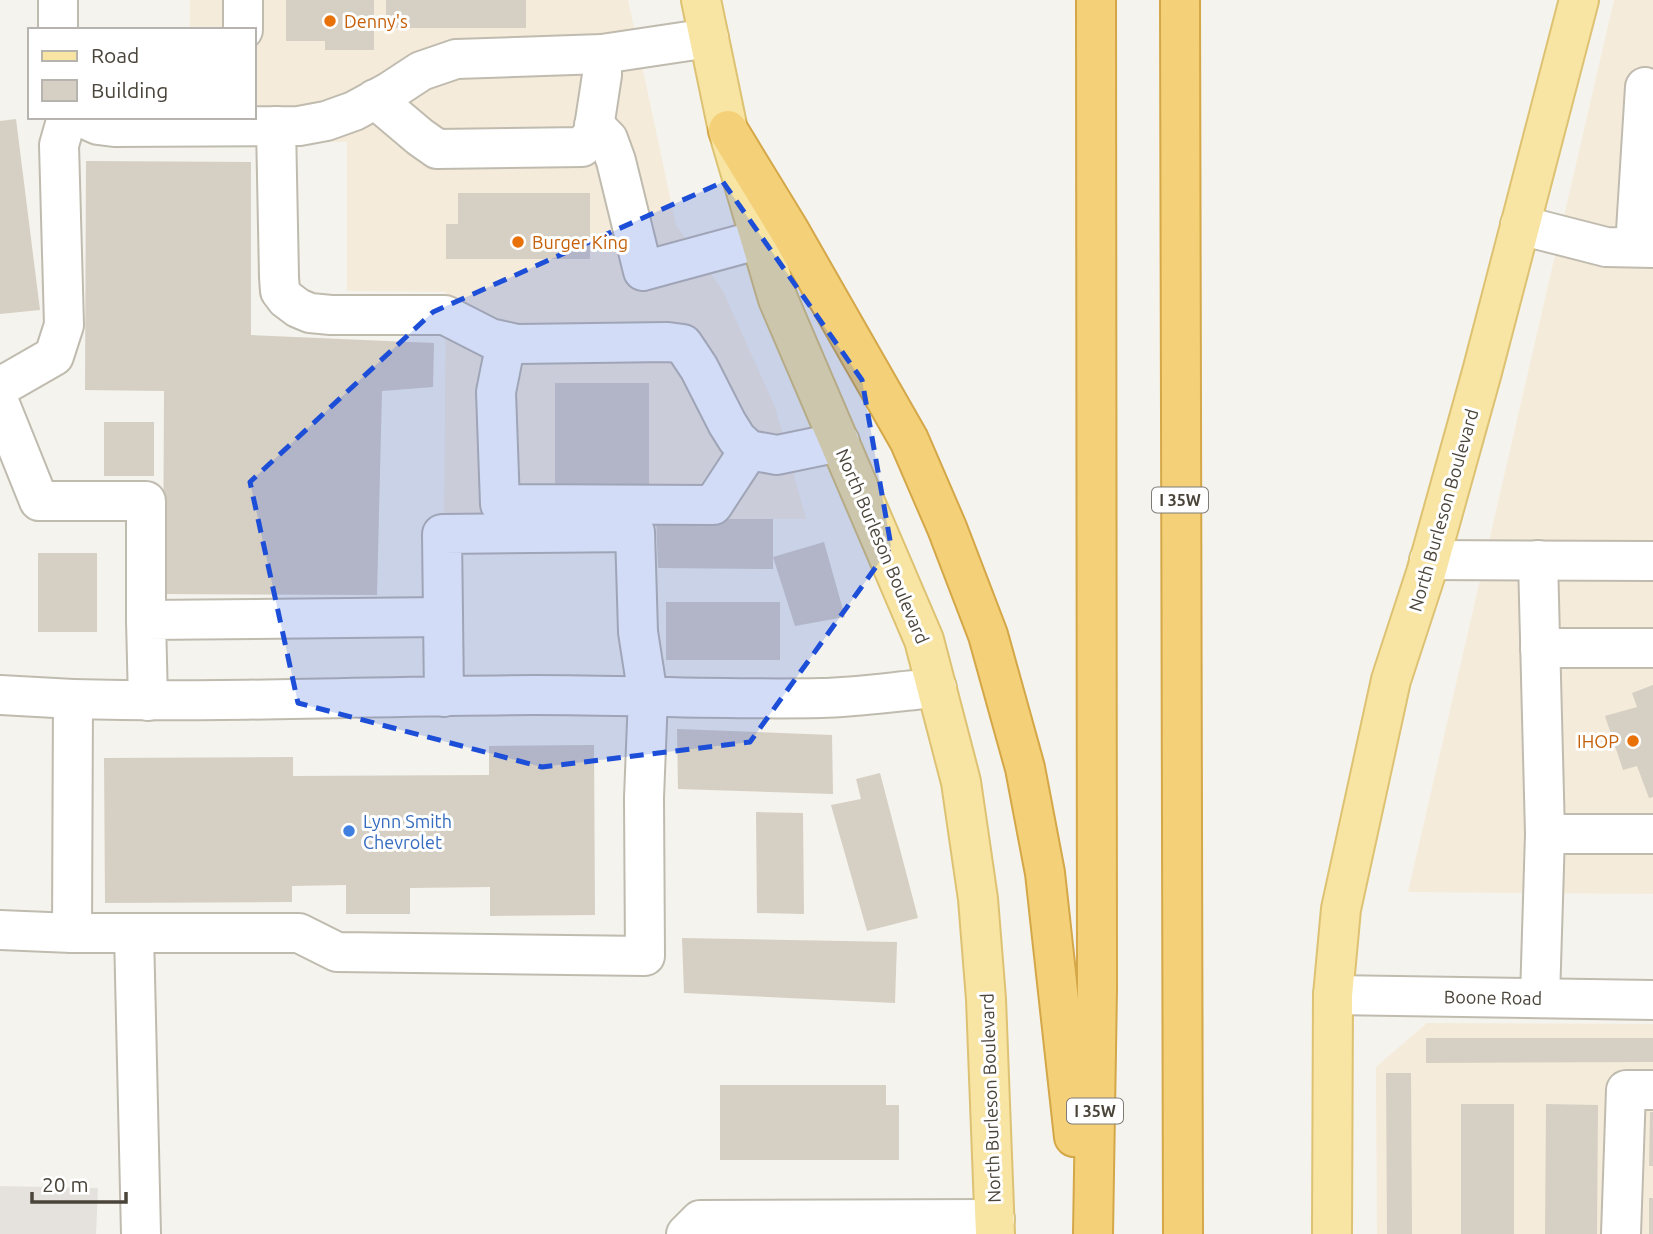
<svg xmlns="http://www.w3.org/2000/svg" width="1653" height="1234" font-family="Ubuntu,sans-serif">
<rect width="100%" height="100%" fill="#f5f3ed"/>
<g fill="#f5ebda">
<path d="M190,0H628L676,225L723,291L775,407L806,519H444L446,292L347,291V142H188L254,117V30H190Z"/>
<path d="M1614,0H1653V894L1408,892Z"/>
<path d="M1427,1023L1653,1024V1234H1377L1376,1067Z"/>
</g>
<path fill="#e5e2de" d="M0,1186L98,1188L96,1234H0Z"/>
<g fill="#d6cfc3">
<path d="M286,0H374V50H325V41H286Z"/>
<rect x="386" y="0" width="140" height="28"/>
<path d="M16,119L40,310L0,314V121Z"/>
<path d="M86,161L251,162V335L434,343L433,387L382,391L377,595L163,594L164,391L85,390Z"/>
<path d="M458,193H590V259H446V224H458Z"/>
<rect x="555" y="383" width="94" height="107"/>
<rect x="104" y="422" width="50" height="54"/>
<path d="M656,519H773V569L658,568Z"/>
<path d="M824,542L845,617L795,626L773,557Z"/>
<rect x="38" y="553" width="59" height="79"/>
<rect x="666" y="602" width="114" height="58"/>
<path d="M1653,685V797L1649,798L1637,766L1623,770L1605,716L1637,707L1632,693Z"/>
<path d="M677,729L832,735L833,794L678,789Z"/>
<path d="M594,745L595,915L490,916V887L410,888V914H346V885L292,886V902L105,903L104,758L293,757V776L489,775V746Z"/>
<path d="M880,773L918,918L867,931L831,805L861,799L856,779Z"/>
<path d="M756,812L803,813L804,914L757,913Z"/>
<path d="M682,938L897,942L895,1003L684,993Z"/>
<path d="M1426,1038H1653V1062L1426,1063Z"/>
<path d="M1386,1073H1411L1412,1234H1387Z"/>
<path d="M720,1085H886V1105H899V1160H720Z"/>
<rect x="1461" y="1104" width="53" height="130"/>
<path d="M1546,1104L1598,1105L1597,1234H1545Z"/>
<path d="M1650,1112H1653V1166H1649Z"/>
<rect x="1649" y="1198" width="4" height="36"/>
</g>
<g fill="none" stroke-linecap="round" stroke-linejoin="round">
<g stroke="#c0bbaf" stroke-width="42">
<g id="minor">
<path d="M58,0V30"/>
<path d="M243,0V30"/>
<path d="M375,99L420,137L437,149L582,147L593,134L602,75V54"/>
<path d="M80,117L98,125L114,127L299,126L326,121L354,111L389,92L421,71L456,59L602,54L709,38"/>
<path d="M594,125L608,139L616,161L643,271L761,239"/>
<path d="M276,126L279,277L280,291L286,299L298,308L310,313L331,315H445L490,338L517,344L668,342L683,344L699,368L727,423L737,439L749,450L777,455L840,442"/>
<path d="M1520,225L1606,247L1653,248"/>
<path d="M1635,247L1645,87"/>
<path d="M506,342L496,392L500,504L713,505L749,450"/>
<path d="M0,387L54,356L64,325L59,145L67,117"/>
<path d="M0,404L39,501H146V620"/>
<path d="M1429,560L1653,561"/>
<path d="M1538,560L1545,834H1653"/>
<path d="M1540,648H1653"/>
<path d="M0,695L73,699"/>
<path d="M444,697L442,534L635,532L638,632L648,696L644,798L645,956L337,952L299,933H72L73,699C226,703 380,696 534,695C629,695 725,700 821,698C859,697 898,691 937,688"/>
<path d="M148,701L146,620L443,617"/>
<path d="M0,930L72,933"/>
<path d="M134,933L141,1234"/>
<path d="M1333,995L1653,1000"/>
<path d="M1540,998L1545,834"/>
<path d="M686,1234L700,1220L995,1219"/>
<path d="M1621,1234L1626,1090H1653"/>
</g>
</g>
<g stroke="#ddc273" stroke-width="42">
<g id="major">
<path d="M701,0L728,130L778,299L924,640L961,782L978,899L986,999L995,1234"/>
<path d="M1332,1234L1333,995L1341,909L1391,680L1426,573L1482,372L1579,0"/>
</g>
</g>
<g stroke="#d4a748" stroke-width="42">
<g id="highway">
<path d="M1180,0L1183,1234"/>
<path d="M728,130L789,230L909,440L947,528L988,635L1025,768L1045,873L1074,1137"/>
<path d="M1093,1234L1097,988L1096,0"/>
</g>
</g>
<use href="#minor" stroke="#fff" stroke-width="38"/>
<use href="#major" stroke="#f8e4a3" stroke-width="38"/>
<use href="#highway" stroke="#f4d179" stroke-width="38"/>
</g>
<path fill="#1d4ed8" fill-opacity="0.2" stroke="#1d4ed8" stroke-width="5" stroke-dasharray="14 9" stroke-linejoin="round" d="M723,182L862,380L891,546L750,742L542,767L298,703L250,482L433,312Z"/>
<g fill="#e8710a" stroke="#fff" stroke-width="2.5">
<circle cx="330" cy="21" r="7"/>
<circle cx="518" cy="242" r="7"/>
<circle cx="1633" cy="741" r="7"/>
</g>
<circle fill="#3f7fe0" stroke="#fff" stroke-width="2.5" cx="349" cy="831" r="7"/>
<g text-anchor="middle" dominant-baseline="central" stroke-width="6" stroke-linejoin="round" paint-order="stroke">
<g fill="#fff" stroke="#807c75" stroke-width="2">
<rect x="1152" y="487.5" width="56" height="25" rx="5"/>
<rect x="1067" y="1098.5" width="56" height="25" rx="5"/>
</g>
<g font-size="16" font-weight="bold" fill="#4a443a">
<text x="1180" y="500">I 35W</text>
<text x="1095" y="1111">I 35W</text>
</g>
<g font-size="18" fill="#c56008" stroke="#fff" text-anchor="start">
<text x="344" y="21">Denny's</text>
<text x="532" y="242">Burger King</text>
<text x="1619" y="741" text-anchor="end">IHOP</text>
</g>
<g font-size="18" fill="#4a443a" stroke="#fff">
<text transform="translate(1443 510) rotate(-74)">North Burleson Boulevard</text>
<text transform="translate(883 546) rotate(67)">North Burleson Boulevard</text>
<text transform="translate(1493 997) rotate(1)">Boone Road</text>
<text transform="translate(990 1098) rotate(-92)">North Burleson Boulevard</text>
</g>
<g font-size="18" fill="#366cbe" stroke="#fff" text-anchor="start">
<text x="363" y="821">Lynn Smith<tspan x="363" dy="21">Chevrolet</tspan></text>
</g>
</g>
<rect x="28" y="28" width="228" height="91" fill="#ffffff" stroke="#b7b4b0" stroke-width="2"/>
<rect x="42" y="51" width="35" height="10" fill="#f8e4a3" stroke="#b7b4b0" stroke-width="2"/>
<text x="91" y="63" font-size="21" fill="#4a443a">Road</text>
<rect x="42" y="80" width="35" height="21" fill="#d6cfc3" stroke="#b7b4b0" stroke-width="2"/>
<text x="91" y="98" font-size="21" fill="#4a443a">Building</text>
<path d="M32 1192v10h94v-10" fill="none" stroke="#4a443a" stroke-width="3.5"/>
<text x="42" y="1192" font-size="21" fill="#4a443a" stroke="#ffffff" stroke-width="5" paint-order="stroke">20 m</text>
</svg>
